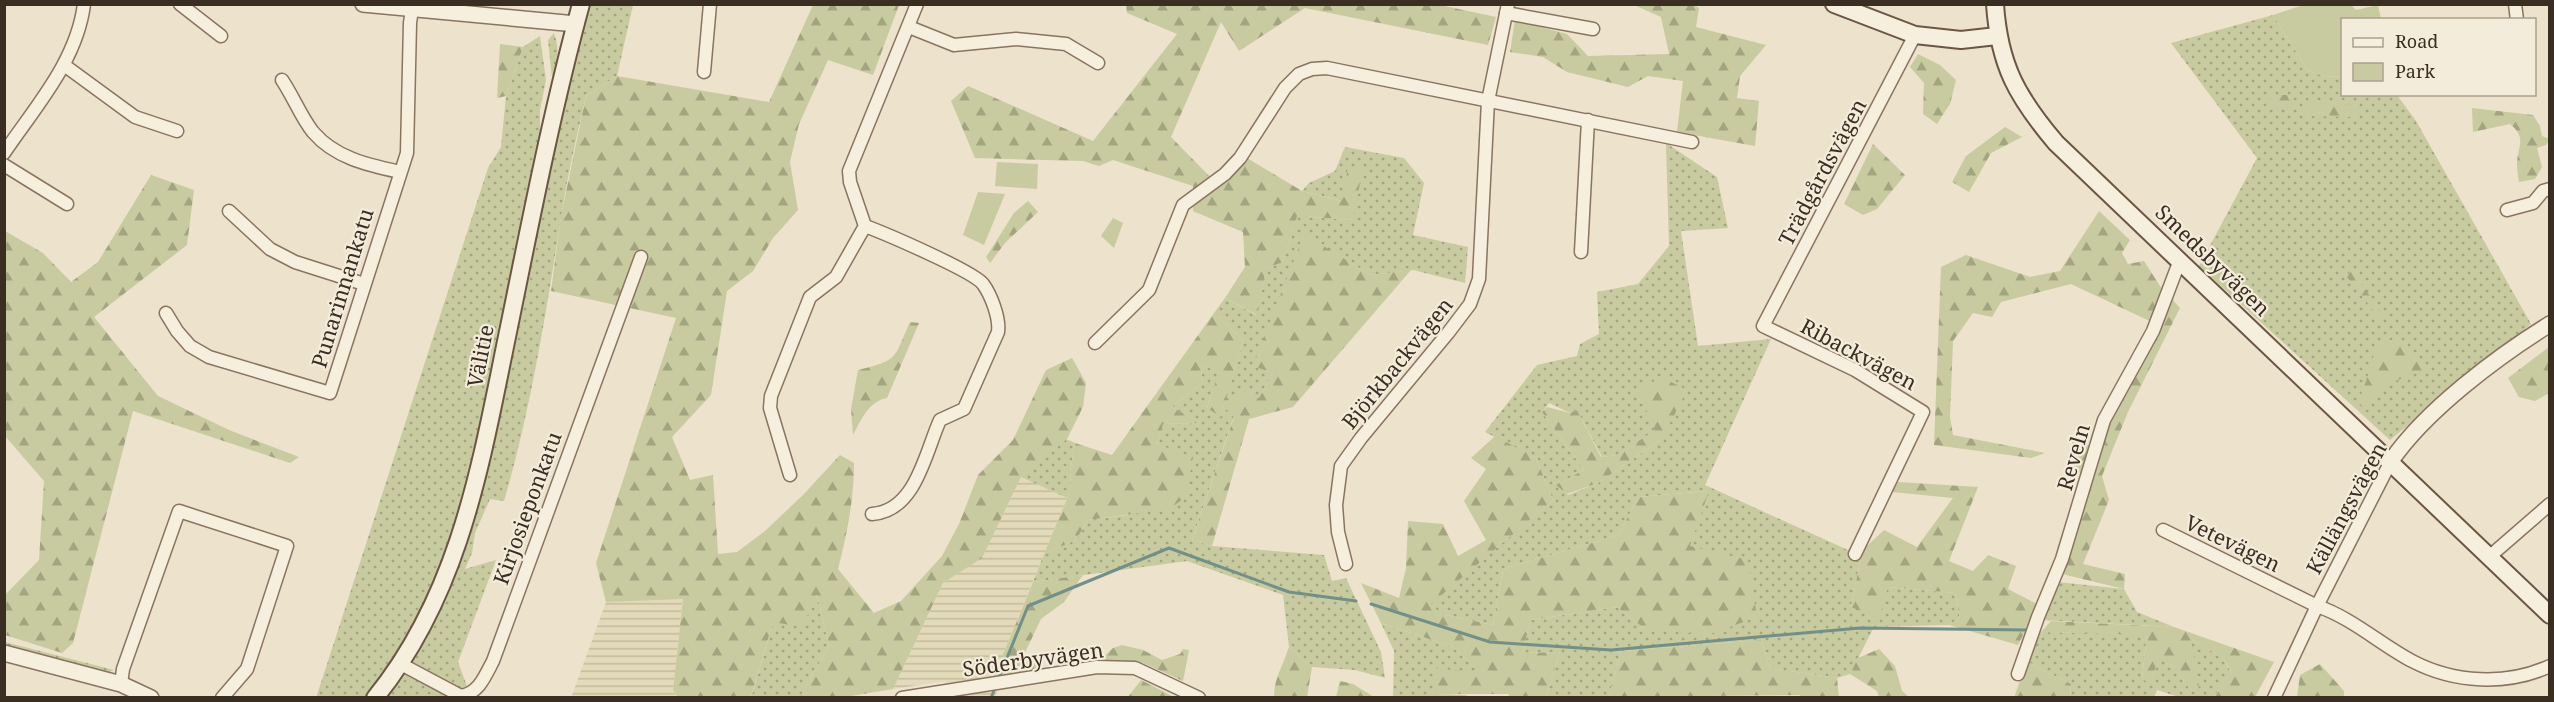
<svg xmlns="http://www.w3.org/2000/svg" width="2554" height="702" font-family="'Noto Serif',serif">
<defs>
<pattern id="farmland-rules" width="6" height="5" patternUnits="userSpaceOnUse" patternTransform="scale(1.5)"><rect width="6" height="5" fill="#e2dab8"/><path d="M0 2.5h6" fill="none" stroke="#c3bb9e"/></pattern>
<pattern id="grass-dots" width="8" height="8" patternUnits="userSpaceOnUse" patternTransform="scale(1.5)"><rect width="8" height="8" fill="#c7cb9f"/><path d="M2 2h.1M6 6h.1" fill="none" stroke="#a3a581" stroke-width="1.8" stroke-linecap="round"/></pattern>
<pattern id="forest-firs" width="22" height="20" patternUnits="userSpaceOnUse" patternTransform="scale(1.5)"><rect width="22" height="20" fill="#c7cb9f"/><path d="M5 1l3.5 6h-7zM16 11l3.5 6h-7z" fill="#a3a581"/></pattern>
</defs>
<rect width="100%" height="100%" fill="#ede2cb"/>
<g fill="url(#farmland-rules)">
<path d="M1021,477L1067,498L994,676L997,692L995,697H946V681L893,689L943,583L982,557Z"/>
<path d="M683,598L673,690L678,697L571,698L606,602Z"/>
</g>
<g fill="url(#grass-dots)" fill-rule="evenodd">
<path d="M588,5H633L617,76L586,96C577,136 567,177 561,218C546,313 531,409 504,501L490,499L475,533L472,553L465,569L496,560L458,662L471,697L386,698C430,645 455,580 476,516L573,61Z"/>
<path d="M2273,15L2308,71L2328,77L2342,76V94L2397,95L2416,121L2531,324L2390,440L2199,266L2257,158L2171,43Z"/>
<path d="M554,33C560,50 558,62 552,78L548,40Z"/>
<path d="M540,36L546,80L540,110V142L484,425L453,547L423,613L391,664L366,697L316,698L488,168L501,147L506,96L523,47Z"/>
<path d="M1666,143L1717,177L1728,228L1681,231L1698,346L1771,339L1705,485L1861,556L1851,607L1888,587L1955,593L1960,618L1949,625L1874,627L1850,674L1837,678L1770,668L1761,640L1621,651L1609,697H1546L1560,652L1523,653L1530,620L1617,607L1645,629L1690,546L1708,491L1638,497L1619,535L1503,569L1493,625L1441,614L1430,604L1553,500L1536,458L1485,432L1537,365L1577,356L1580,344L1599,334L1597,292L1638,284L1669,246ZM1638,390L1662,439L1598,483L1568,495L1557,485L1584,470L1542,412L1549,403L1570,413L1577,410L1602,457L1618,455L1656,430Z"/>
<path d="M1345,147L1404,158L1424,183L1413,235L1468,247L1465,283L1413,270L1371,275L1304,235L1254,366L1273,373L1259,398L1227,413L1234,416L1192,540L1212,546L1324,555L1332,581L1346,578L1381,652L1385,678L1355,670L1312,667L1289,647L1283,595L1187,561L1033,582L1044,554L1076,540L1088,520L1128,515L1157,445L1162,424L1202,423L1171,407L1201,384L1202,365L1220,372L1207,407L1221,416L1243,340L1214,313L1225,298L1256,315L1264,282L1263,269L1283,262L1298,212L1311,217L1353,220L1348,168L1343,201L1302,191L1309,183L1335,171Z"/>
<path d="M1066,439L1075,443L1070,472L1071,489L1067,498L1021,477Z"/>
<path d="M2058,582L2124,589L2137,612L2174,627L2042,620Z"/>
<path d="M817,595L829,646L800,697L751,698L773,622Z"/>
<path d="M1381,623L1453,647L1482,673L1435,694L1468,695L1459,698L1393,697L1394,651Z"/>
<path d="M2041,632L2147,634L2142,678L2150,684L2160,652L2192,691L2190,639L2222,657L2231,672L2214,697H2179L2157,690L2154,697H2070L2071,684L2034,666L2027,660Z"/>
<path d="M5,642L114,670L109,672L5,647Z"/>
</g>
<g fill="url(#forest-firs)">
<path d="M1435,4L1496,17L1488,45L1305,8L1239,51L1221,22L1171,137L1220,187L1247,158L1302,191L1342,201L1348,167H1363L1353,220L1311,217L1298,213L1283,262L1264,269V282L1257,315L1225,298L1245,267L1243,232L1193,211V186L1113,160L1099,166L1083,161L975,158L951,101L968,86L1093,141L1177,34L1127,13L1126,5Z"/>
<path d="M813,5H899L873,75L828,60L799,124L790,162L798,210L773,238L753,271L727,291L711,395L672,437L690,480L713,475L718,554L737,552L765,531L803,495L840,455L854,463C854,500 847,534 838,569L874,613L901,601L942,556L959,524L978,475L1013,440L1046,370L1072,358L1086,383L1083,407L1067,439L1021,477L982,558L943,583L893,689L845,697H800L829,646L817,595L802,627L773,622L751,697H678L673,690L683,599L606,602L596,563L676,318L551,291L561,216L586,96L617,76L769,102Z"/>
<path d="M1634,5H1694L1699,8L1696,27L1766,45L1740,76L1737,98L1759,101L1755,146L1677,132L1683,81L1648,76L1628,87L1567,72L1543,57L1510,52L1515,20L1567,34L1588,56L1669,54L1661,17Z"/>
<path d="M500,44L523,47L506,96L497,98Z"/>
<path d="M1918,54L1940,65L1956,80L1950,104L1937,124L1923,114L1924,83L1910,67Z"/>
<path d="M2272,95H2294L2292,107H2265Z"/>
<path d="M2301,100L2358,105L2359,117L2307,116Z"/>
<path d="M2472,108L2533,115L2540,126L2542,136L2550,139L2546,145L2537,148L2542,167L2535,179L2519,182C2518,176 2517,169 2517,163C2518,145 2527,138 2510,124L2473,132Z"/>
<path d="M2005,127L2022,137L1991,153L1969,192L1952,182L1966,156Z"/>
<path d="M1873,144L1905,175L1877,209L1863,215L1844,204Z"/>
<path d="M151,175L194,190L187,245L94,317L158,396L229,430L299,457L290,463L133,411L73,643L62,653L5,635V595L39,560L44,481L5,436V231L43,253L71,282L98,262Z"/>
<path d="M1028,201L1038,212L1005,243L990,263L986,257L1014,213Z"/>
<path d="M2099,211L2130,240L2122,253L2128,264L2144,261L2160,286L2180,308L2128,412L2102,476L2109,500L2083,564L2125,574L2124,589L2062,574L2093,479L2067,467L2073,441L2097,447L2156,324L2071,284L2001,302L1992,317L1973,313L1953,341L1950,417L1953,435L2045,453L2031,458L1934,445L1941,267L1966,255L2030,277L2060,271Z"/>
<path d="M1304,234L1371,275L1411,270L1293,407L1249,419L1212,546L1192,540L1234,417L1226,413L1241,390L1259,398L1273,373L1253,366Z"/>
<path d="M2351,269L2379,309L2384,324L2347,277Z"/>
<path d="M1214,313L1243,340L1221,417L1207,408L1219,372L1202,365L1201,384L1171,407L1203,423L1163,424L1157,444L1193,457L1186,497L1169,509L1088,520L1076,540L1044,554L1071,489L1070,472L1075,443L1112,455Z"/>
<path d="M910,322L919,323L887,398C869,401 861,420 853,435L851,409L858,370C899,360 893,360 910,322Z"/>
<path d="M2396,338L2428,368L2388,384L2376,398L2361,406C2359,396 2362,393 2365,384C2374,362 2368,348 2396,338Z"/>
<path d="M2549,347V393L2535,401L2519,397L2508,378Z"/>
<path d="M1661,377L1687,390L1662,439L1598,483L1567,494L1556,485L1584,470L1542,412L1547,407L1570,413L1577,410L1601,457L1618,455L1655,430L1638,391Z"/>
<path d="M1495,436L1536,458L1553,500L1431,604L1441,614L1493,625L1503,569L1619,535L1638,497L1709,491L1690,546L1748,560L1757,617L1708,635L1645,629L1617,607L1530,620L1523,653L1560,652L1546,697H1510L1508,694H1435L1433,668L1481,673L1453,647L1381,623L1361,583L1399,598L1406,568L1408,521L1443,524L1458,556L1486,540L1464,501L1486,469L1471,458Z"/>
<path d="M1898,482L1978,487L1949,561L1973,571L1988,555L2016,566L2008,589L2039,605L2018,645L1949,625L1960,618L1955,593L1888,587L1879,618L1851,607L1861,556L1866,547L1884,530L1917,547L1953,498L1892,492Z"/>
<path d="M1083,575L1064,602L1041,619L1020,663L1041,659V668L994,676L1033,582Z"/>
<path d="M2051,621L2174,627L2274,662L2255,697H2214L2231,671L2222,657L2191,640L2199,687L2193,692L2160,653L2150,685L2142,678L2147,635L2041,632Z"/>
<path d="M1761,640L1770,668L1837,678L1839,697H1800V695L1609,697L1621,651Z"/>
<path d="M1122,645L1143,650L1162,660L1180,654L1183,649L1189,650L1183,681L1143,663L1099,661L1113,648Z"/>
<path d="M1289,647L1312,667L1307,697H1274C1274,678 1283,666 1289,647Z"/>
<path d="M1879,649L1895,666L1902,691L1909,697H1879L1877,691L1850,674L1858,658Z"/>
<path d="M2027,660L2034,666L2071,684L2070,697L2014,698Z"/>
<path d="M2320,664L2344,691V697H2297L2300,675Z"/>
<path d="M1141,680L1174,697H1128Z"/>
<path d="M1340,681L1353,684L1374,697H1336Z"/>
</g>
<g fill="#c7cb9f">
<path d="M2378,5L2381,19L2342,20V76L2328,77L2308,71L2273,15L2303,5H2351L2356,10Z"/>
<path d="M997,162L1038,164L1037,189L995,186Z"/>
<path d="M978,192L1005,194L984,245L963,235Z"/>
<path d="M1113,218L1123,223L1114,248L1101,236Z"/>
</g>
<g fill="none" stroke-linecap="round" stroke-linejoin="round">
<g stroke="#729087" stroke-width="3">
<path d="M1371,604L1490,642L1611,650L1860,628L2028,630"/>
<path d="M998,680L1028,606L1169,548L1289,592L1356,601"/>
<path d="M991,698L996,686"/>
</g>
<g stroke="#897460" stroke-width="15">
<g id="minor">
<path d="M180,4L221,36"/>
<path d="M2515,4L2517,20"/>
<path d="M1506,13L1593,29"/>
<path d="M909,27L954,45L1016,39L1066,44L1098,63"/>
<path d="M64,65L135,117L177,131"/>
<path d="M704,72L710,4"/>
<path d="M282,80C293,96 301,117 313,132C335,158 368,165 400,172"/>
<path d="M4,153C35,107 77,61 84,4"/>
<path d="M4,165L67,204"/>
<path d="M2507,210L2533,203L2543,191L2550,189"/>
<path d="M229,211L270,249L295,262L364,284"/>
<path d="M865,226C884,233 973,271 983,284C991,295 1000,318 998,332L964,409L940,420C925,453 916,511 872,514"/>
<path d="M1581,252L1588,120"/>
<path d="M166,313L177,331L190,346L209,357L330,393L407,153L410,23L412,9"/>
<path d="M1095,343L1149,290L1183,205L1225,174L1240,158L1285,88L1299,74L1312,69L1327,68L1692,142"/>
<path d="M790,475L770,408L771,396L810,297L836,277L865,226L850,182L849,171L917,4"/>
<path d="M2163,530L2317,606C2352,618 2380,644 2412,661C2454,683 2506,686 2550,666"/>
<path d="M1855,554L1923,412L1855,370L1763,326L1915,35"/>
<path d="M2489,557L2550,504"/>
<path d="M1346,564L1338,532L1336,505L1341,466L1361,438L1448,333L1470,304L1479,279L1488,101L1508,4"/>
<path d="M399,663L461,696C479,693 485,676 493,661L641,257"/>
<path d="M2018,674L2038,617L2062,559L2104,420L2153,331L2180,260"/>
<path d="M121,684L123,669L179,511L287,546L247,669L222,698"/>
<path d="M902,698L1097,667L1135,668L1199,698"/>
<path d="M2274,698L2317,606L2391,461"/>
</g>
</g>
<g stroke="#897460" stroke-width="18">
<g id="tertiary">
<path d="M363,4L576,24"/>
<path d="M2391,461C2425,411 2498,356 2550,324"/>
<path d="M4,653L121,684L151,698"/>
</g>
</g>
<g stroke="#6b5643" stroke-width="20">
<g id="secondary">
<path d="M1834,4L1915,35L1961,40L1997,36"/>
<path d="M1995,4C1999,65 2017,97 2056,143L2550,615"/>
<path d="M375,698C462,591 482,457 509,327C531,219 552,111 581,4"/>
</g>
</g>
<use href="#minor" stroke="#f7efde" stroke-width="12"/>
<use href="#tertiary" stroke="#f7efde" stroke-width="15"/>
<use href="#secondary" stroke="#f7efde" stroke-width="16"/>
</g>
<g text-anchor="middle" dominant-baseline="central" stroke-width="4.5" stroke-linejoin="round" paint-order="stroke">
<g font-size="21" fill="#3a2d22" stroke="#f4ecda">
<text transform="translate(1822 172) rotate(-62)">Trädgårdsvägen</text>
<text transform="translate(2213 260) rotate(44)">Smedsbyvägen</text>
<text transform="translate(342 288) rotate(-73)">Punarinnankatu</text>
<text transform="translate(1859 354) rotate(28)">Ribackvägen</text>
<text transform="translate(480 356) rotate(-79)">Välitie</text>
<text transform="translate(1397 363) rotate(-51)">Björkbackvägen</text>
<text transform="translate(2073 457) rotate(-74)">Reveln</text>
<text transform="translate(527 508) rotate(-70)">Kirjosieponkatu</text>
<text transform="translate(2346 508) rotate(-62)">Källängsvägen</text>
<text transform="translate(2233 543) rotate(26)">Vetevägen</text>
<text transform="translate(1033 659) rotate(-8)">Söderbyvägen</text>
</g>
</g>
<rect width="2554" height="702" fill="none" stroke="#3a2d22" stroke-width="12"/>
<rect x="2341" y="18" width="195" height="78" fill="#f4ecda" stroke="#aaa090" stroke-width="1.5"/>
<rect x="2353" y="38" width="30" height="9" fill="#f7efde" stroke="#aaa090" stroke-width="1.5"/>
<text x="2395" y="48" font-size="18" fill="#3a2d22">Road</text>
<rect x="2353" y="63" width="30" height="18" fill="#c7cb9f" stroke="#aaa090" stroke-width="1.5"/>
<text x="2395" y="78" font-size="18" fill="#3a2d22">Park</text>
</svg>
